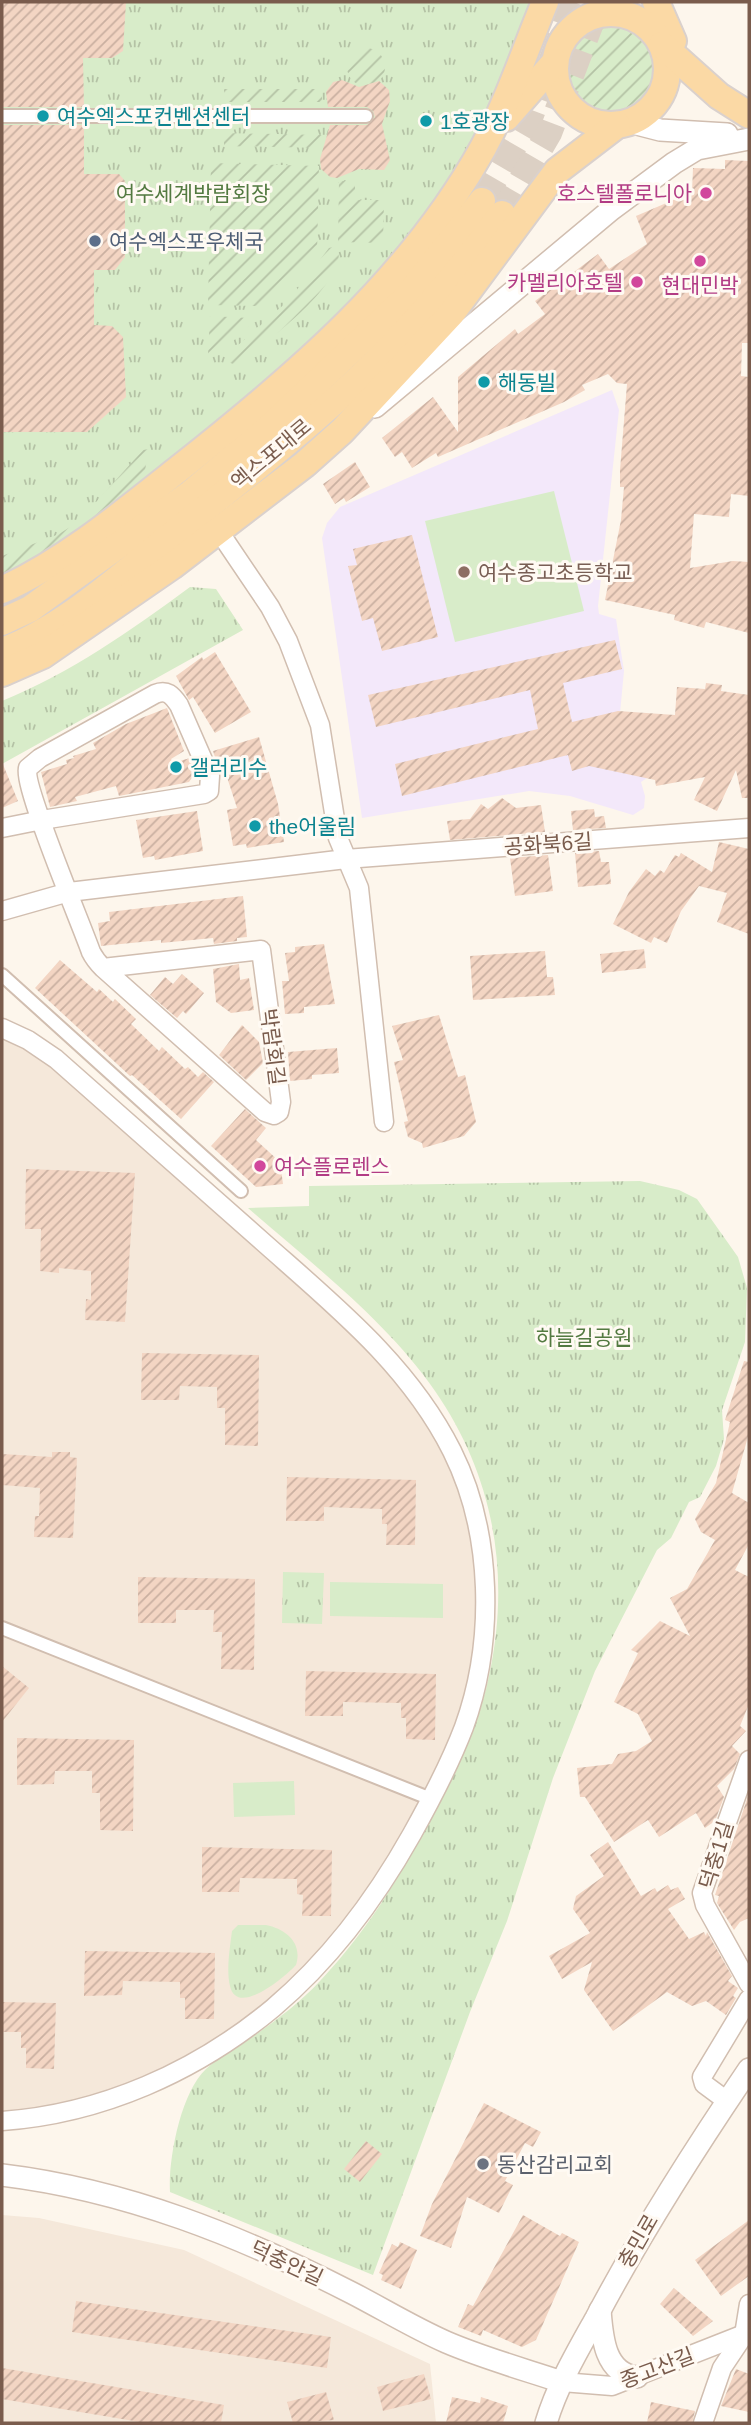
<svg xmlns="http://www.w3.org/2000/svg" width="751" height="2425" font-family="Helvetica,'Noto Sans KR',sans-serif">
<defs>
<pattern id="park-tufts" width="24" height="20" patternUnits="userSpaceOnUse" patternTransform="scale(1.75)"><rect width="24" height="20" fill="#d8ecc9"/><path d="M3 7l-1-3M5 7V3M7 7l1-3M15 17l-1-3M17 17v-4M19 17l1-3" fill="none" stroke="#b4c2a5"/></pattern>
<pattern id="garden-furrows" width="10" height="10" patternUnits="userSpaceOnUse" patternTransform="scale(1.75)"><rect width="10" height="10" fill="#d8ecc9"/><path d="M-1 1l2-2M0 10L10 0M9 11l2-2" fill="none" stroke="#b4c2a5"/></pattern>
<pattern id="building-hatch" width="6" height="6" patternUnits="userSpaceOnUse" patternTransform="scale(1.75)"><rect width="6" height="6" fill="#f3d5c3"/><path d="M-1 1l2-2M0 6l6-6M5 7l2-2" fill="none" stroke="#cab0a1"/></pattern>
</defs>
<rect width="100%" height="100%" fill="#fdf6ec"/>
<g fill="#f5e8da">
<path d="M2,1028L12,1032L363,1333L454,1455L485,1597L470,1708L404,1849L311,1974L172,2074L2,2121Z"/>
<path d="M2,2215L39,2218L184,2250L430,2364L436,2423H2Z"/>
</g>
<path fill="#f3e8fa" d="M612,390L619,410L598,606L599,614L616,619L624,671L620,713L653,774L641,782L645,796L644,808L633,815L570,796L529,791L362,818L322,538L327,523L340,507Z"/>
<g fill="url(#park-tufts)">
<path d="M2,2H536C519,43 504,90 482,128C398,271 299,361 169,461C114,503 60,544 2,582Z"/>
<path d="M190,587L216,589L243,630L2,764V701C71,673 130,631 190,587Z"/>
<path d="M640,1181L679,1190L697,1199L738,1257L747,1288L745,1342L722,1410L724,1439L716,1466L700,1497L689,1502L671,1538L657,1550L595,1671L553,1778L507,1921L470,2012L373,2275L170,2192C168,2159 181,2092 206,2069C216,2059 230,2053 241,2045C268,2026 297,2006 320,1981C371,1927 408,1865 440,1797C458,1758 481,1718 489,1676C511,1575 494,1476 435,1391C386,1320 312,1264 248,1208L309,1206V1186Z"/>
<path d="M283,1572L324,1573L322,1624L282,1623Z"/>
<path d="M266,1925C286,1929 303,1943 296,1965C286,1976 237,2018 230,1986C226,1970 230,1947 232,1931L238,1925Z"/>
</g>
<g fill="url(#garden-furrows)">
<circle cx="610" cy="68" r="44"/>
<circle cx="366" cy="67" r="19"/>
<rect x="224" y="89" width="98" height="13"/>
<path d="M224,133L322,135V148L224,146Z"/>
<path d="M211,163L319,166L317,254L261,306L208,305Z"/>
<path d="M339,181H355V200H384L383,243L338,242Z"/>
<path d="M336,246C356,276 262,347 239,362L233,364L226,361L228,354L289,300L329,248Z"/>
<path d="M210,316L249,318V326L217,356L208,355Z"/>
<path d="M149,449L143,481L69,538L2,582V556L59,534L78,522L143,450Z"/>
</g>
<g fill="#d8ecc9">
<path d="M554,491L584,611L455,642L425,521Z"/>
<path d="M330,1582L443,1584V1618L330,1616Z"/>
<path d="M294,1781L295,1815L234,1817L233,1783Z"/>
</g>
<g fill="url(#building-hatch)">
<path d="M2,2H126L123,51L112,58H83L84,107H2Z"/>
<path d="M342,80L359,87L379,81L389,90L390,101L382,124L390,160L384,170L359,169L337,178L330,177L321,169L320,159L330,125H367L375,117L373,111L367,107H328L326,92L333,82Z"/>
<path d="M2,125H84V174H119L125,181V257L115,270H94V325L112,326L123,337L126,397L87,432H2Z"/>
<path d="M725,160L749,161V343H742L741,376L749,377V496L731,494L729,517L694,514L690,568L733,561L749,562V633L706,622L704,628L674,620L675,615L605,600L621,520L624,487H620V470L627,384L617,383L608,374L582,385L585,390L564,402L438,457L436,453L412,468L402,452L395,457L382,438L433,397L458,432V377L515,329L518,334L545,314L535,301L598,254L609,269L647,244L636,216L692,192L693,168L725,169Z"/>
<path d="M355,462L370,487L346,502L344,498L335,504L323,484Z"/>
<path d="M412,535L438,637L382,651L373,618L362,621L348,566L357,565L353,549Z"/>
<path d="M615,640L622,669L563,683L572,722L618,711L675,715L677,687L705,689L706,683L722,685L721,691L749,695V798H742L736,770L717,811L694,800L705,777L656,786L655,780L589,766L572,771L568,755L402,796L395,764L538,729L530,690L376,727L368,695Z"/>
<path d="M215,652L251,712L215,733L193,697L189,700L176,676L202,657L203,660Z"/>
<path d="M167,708L184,751L171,759L173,763L190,758L196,772L189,782L119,796L116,786L75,797L77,801L50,807L41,772L67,764L66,760L74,758L73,756L96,749L93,743L126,724Z"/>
<path d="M259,737L278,804L284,842L247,848L246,844L233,846L227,810L237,808L223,765L218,766L213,751Z"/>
<path d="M2,762L18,801L2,808Z"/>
<path d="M502,798L516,808L541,805L545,832L450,840L447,821L470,819L481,804L488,809Z"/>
<path d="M594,809L595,817L604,816L606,828L573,830L571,811Z"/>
<path d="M197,811L203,851L155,860L154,856L143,858L136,820Z"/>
<path d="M719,842L749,849V934L717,922L727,893L699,886L681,911L667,943L654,937L651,943L613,924L629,892L646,869L655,876L660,870L664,873L675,855L679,857L681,853L712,872Z"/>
<path d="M599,851L601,862H609L611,884L578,887L575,853Z"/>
<path d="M548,855L553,891L515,896L510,858Z"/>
<path d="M243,896L247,937L237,938V941L214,944L213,938L161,943V940L101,946L98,923L110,921L109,912Z"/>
<path d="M324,944L335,1004L304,1007V1013L285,1014L282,981H289L285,953L295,952V947Z"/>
<path d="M644,949L646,968L602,973L600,954Z"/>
<path d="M545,951L547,977H553L555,995L473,1000L470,956Z"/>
<path d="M60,960L97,992L99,989L113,1002L115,999L136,1019L131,1024L159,1051L162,1047L185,1069L188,1067L198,1077L203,1072L214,1082L181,1119L132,1075L130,1076L35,988Z"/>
<path d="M239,964L240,980L249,978L254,1010L231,1013L216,1002L213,969Z"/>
<path d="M182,974L204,993L186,1014L183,1011L177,1018L150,995L165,977L173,984Z"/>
<path d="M439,1015L458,1077L465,1075L476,1122L464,1136L423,1148L422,1143L408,1137L404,1122L408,1121L394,1062L403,1060L392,1026Z"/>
<path d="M242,1025L259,1042L263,1063L246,1080L219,1055Z"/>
<path d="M337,1048L339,1073L312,1075V1079L290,1081L288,1052Z"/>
<path d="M245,1109L266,1128L256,1140L280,1162L283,1184L256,1187L211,1146Z"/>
<path d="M26,1169L135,1173L125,1322L85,1320L86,1299L91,1300V1271L59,1268V1273L40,1271L41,1229H25Z"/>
<path d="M142,1353L259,1355L258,1446L225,1445V1408H217V1387L180,1386L179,1400H141Z"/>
<path d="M744,1361L749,1362V1433L732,1493L749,1503V1544L735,1570L749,1577V1704L740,1726L746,1731L732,1746L740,1754L734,1769L717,1786L724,1797L715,1821L705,1828L696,1813L659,1837L648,1820L614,1842L585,1797H580L577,1768L612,1764L618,1754L636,1751L652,1741L638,1714L614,1702L638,1653L631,1650L660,1621L690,1636L670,1598L687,1589L715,1540L701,1532L695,1519L716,1483L730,1422L725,1420Z"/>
<path d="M52,1452H70V1457L77,1458L73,1538L34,1537L35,1516H39L40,1488L2,1485V1454L52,1457Z"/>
<path d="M287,1477L416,1480L415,1545H386L387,1524H382V1509L324,1507V1521H286Z"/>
<path d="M138,1577L255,1579L254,1670L221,1669L222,1632H213L214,1610H176V1623H138Z"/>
<path d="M2,1666L29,1688L2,1722Z"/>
<path d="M306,1671L436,1674L435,1740L406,1739V1718H401V1703L343,1702V1716H305Z"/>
<path d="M17,1738L134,1740L133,1831L100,1830V1793H92V1771H55L54,1784L17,1785Z"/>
<path d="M749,1793V1918L740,1922L734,1930L717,1903L719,1896L715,1895Z"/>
<path d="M608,1842L641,1896L655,1888L657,1892L668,1885L671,1890L678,1887L685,1899L668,1909L689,1939L704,1932L706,1936L707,1932L732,1976L728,1981L738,1988L733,1996L736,1998L726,2015L706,2001L692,2006L667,1992L613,2031L584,1990L592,1962L562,1979L549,1956L590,1933L573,1909L576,1896L604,1876L590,1855Z"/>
<path d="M202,1847L332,1850L331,1916H302L303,1895L297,1894V1879L240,1878L239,1892H202Z"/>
<path d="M85,1951L215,1953L214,2019H185V1998H180V1982L123,1981L122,1995L84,1996Z"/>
<path d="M2,2002L56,2003L54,2069L26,2068V2048H21V2032H2Z"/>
<path d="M484,2103L541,2132L533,2147L525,2143L505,2181L513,2185L499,2213L467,2197L451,2248L420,2236L432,2204Z"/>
<path d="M366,2141L382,2154L360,2182L344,2169Z"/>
<path d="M523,2215L560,2236L562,2233L579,2242L536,2340L522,2347L483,2330L481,2336L458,2327L468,2304L473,2306Z"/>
<path d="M749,2220V2276L721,2296L695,2260Z"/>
<path d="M400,2242L417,2250L401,2289L381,2280L383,2275L379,2273L392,2244L398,2247Z"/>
<path d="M674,2288L713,2321L693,2336L660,2304Z"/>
<path d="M76,2301L331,2337L327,2368L72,2332Z"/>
<path d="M2,2368L224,2405L221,2423H146L2,2399Z"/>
<path d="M736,2369L749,2374V2412L721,2406Z"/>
<path d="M424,2374L431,2399L383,2411L377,2387Z"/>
<path d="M326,2392L334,2420L293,2423L287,2402Z"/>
<path d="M452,2397L480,2403L481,2397L508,2406L503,2423H446Z"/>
<path d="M651,2402L695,2411L692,2423H647Z"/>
</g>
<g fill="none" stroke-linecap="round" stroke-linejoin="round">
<g stroke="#dcd0c4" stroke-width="26" stroke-dasharray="26 13" stroke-linecap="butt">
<path d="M482,201L529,120L574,2"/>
<path d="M502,214L549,133L599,2"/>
</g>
<g stroke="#d1beb0" stroke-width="16">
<g id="pedestrian">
<path d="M2,116H366"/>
<path d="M2,975L241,1191"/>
<path d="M2,1628L431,1799"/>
</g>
</g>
<g stroke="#d1beb0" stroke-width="21">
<g id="minor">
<path d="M218,530L270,607L288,641L320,725L338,838L359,888L384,1122"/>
<path d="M2,828L42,820L204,794L209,791L210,776L179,705C172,695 167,689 155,694L40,758L28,768C22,784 82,926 91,952C94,958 98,963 103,968L265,1112L274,1115L279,1112L281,1102L261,950L103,968"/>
<path d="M2,911L69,892L346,859L749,828"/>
<path d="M2,1028L28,1040L56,1059C125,1120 194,1181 263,1242C334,1305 409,1365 452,1451C493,1533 495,1641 464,1727C450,1764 431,1800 412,1834C375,1900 331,1959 273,2008C196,2072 101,2114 2,2121"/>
<path d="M749,1760L702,1893L705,1905L749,1984"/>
<path d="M727,2101L704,2084L702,2077L749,1999"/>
<path d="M562,2382L612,2386L749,2332"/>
<path d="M703,2423L722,2368L744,2335L749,2304"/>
</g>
</g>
<g stroke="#d1beb0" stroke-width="24">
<g id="tertiary">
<path d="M629,122L660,130L727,134"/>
<path d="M375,407L612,209L674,163L697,149L749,139"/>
<path d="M2,2175C126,2190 241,2236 352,2293C383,2309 414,2328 446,2342C483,2358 523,2369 562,2382"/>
<path d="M600,2310C602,2335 604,2374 637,2377"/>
<path d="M546,2423C557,2386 577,2352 596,2318C642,2231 694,2150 749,2069"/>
</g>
</g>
<g stroke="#dad1cd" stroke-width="30">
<g id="primary">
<path d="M656,2L673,41"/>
<circle cx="611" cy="69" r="56"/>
<path d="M662,45L719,96L749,115"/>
<path d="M506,118L555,62"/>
<path d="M2,590C65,561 122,514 176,471C293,379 410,280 483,148C508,102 525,50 545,2"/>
<path d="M2,622L30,609L191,493L269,428L405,299L482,201"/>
<path d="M2,651C59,631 117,579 164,541C240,481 318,421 386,352C428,309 466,262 502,214"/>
<path d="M2,673L43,655L172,566L305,464L342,431L451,314L557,171L617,125"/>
</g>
</g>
<use href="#pedestrian" stroke="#fff" stroke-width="12"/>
<use href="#minor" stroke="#fff" stroke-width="18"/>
<use href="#tertiary" stroke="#fff" stroke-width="21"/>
<use href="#primary" stroke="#fbd9a5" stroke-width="26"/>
</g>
<g fill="#0f9aa8" stroke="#fffaf3" stroke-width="2.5">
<circle cx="43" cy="116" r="7"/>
<circle cx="426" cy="121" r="7"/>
<circle cx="484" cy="382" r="7"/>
<circle cx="176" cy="767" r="7"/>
<circle cx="255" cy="826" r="7"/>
</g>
<g fill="#d1479c" stroke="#fffaf3" stroke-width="2.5">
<circle cx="706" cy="193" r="7"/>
<circle cx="700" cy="261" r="7"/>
<circle cx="637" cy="282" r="7"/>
<circle cx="260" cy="1166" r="7"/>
</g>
<circle fill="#5c6f8a" stroke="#fffaf3" stroke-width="2.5" cx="95" cy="241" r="7"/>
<circle fill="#8d6e63" stroke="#fffaf3" stroke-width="2.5" cx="464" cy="572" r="7"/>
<circle fill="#6b7280" stroke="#fffaf3" stroke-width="2.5" cx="483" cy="2164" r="7"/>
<g text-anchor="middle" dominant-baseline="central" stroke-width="6" stroke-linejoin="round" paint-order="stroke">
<g font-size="21" fill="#0d838f" stroke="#fffaf3" text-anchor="start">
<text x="57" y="116">여수엑스포컨벤션센터</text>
<text x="440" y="121">1호광장</text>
<text x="498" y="382">해동빌</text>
<text x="190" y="767">갤러리수</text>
<text x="269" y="826">the어울림</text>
</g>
<g font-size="21" fill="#537a41" stroke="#fffaf3">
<text x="193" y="193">여수세계박람회장</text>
<text x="584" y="1337">하늘길공원</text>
</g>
<g font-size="21" fill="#b23c85" stroke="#fffaf3" text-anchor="end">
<text x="692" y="193">호스텔폴로니아</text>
<text x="623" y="282">카멜리아호텔</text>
<text x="700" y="285" text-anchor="middle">현대민박</text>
<text x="274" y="1166" text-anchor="start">여수플로렌스</text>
</g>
<g font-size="21" fill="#4e5e75" stroke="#fffaf3" text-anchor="start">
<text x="109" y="241">여수엑스포우체국</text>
</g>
<g font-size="21" fill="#7a5c4d" stroke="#fffaf3">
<text transform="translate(271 454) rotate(-40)">엑스포대로</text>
<text transform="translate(548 844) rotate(-4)">공화북6길</text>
<text transform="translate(273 1047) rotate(83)">박람회길</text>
<text transform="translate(716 1855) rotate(-73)">덕충1길</text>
<text transform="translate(638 2241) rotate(-60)">충민로</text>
<text transform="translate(287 2263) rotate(25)">덕충안길</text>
<text transform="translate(657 2368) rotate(-21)">종고산길</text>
</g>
<g font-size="21" fill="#785e54" stroke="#fffaf3" text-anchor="start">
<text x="478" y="572">여수종고초등학교</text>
</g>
<g font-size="21" fill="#5b616d" stroke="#fffaf3" text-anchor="start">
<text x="497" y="2164">동산감리교회</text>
</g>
</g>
<rect width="751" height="2425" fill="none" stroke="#7a5c4d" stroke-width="7"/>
</svg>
